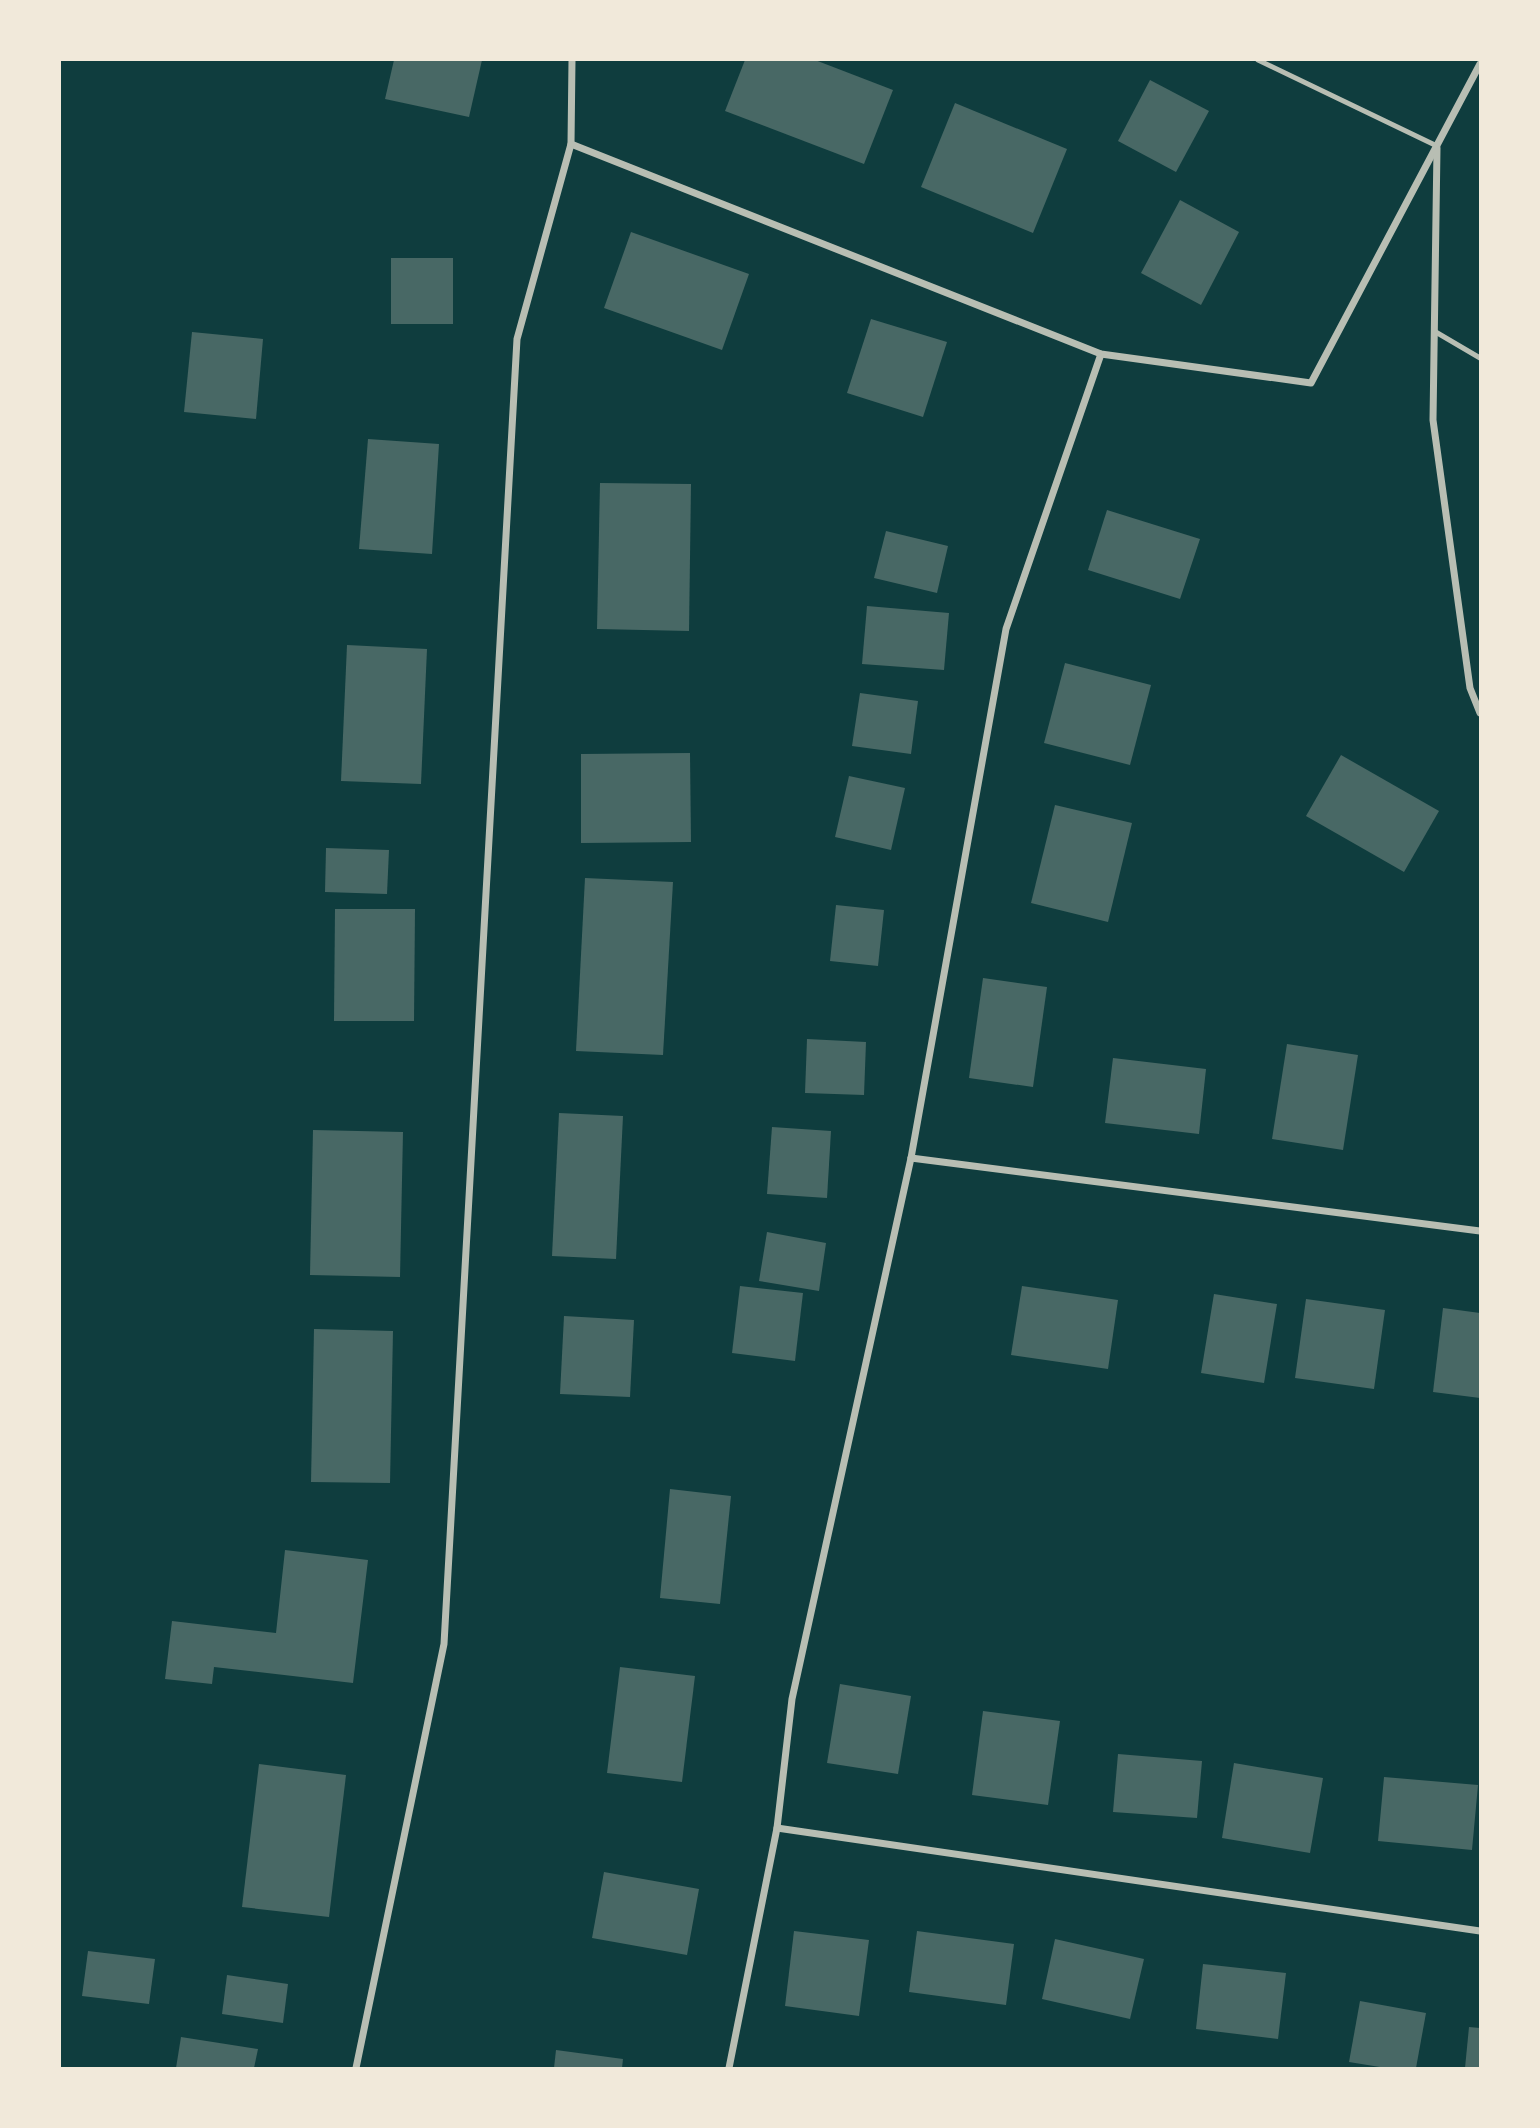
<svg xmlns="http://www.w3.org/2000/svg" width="1540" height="2128" font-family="'IBM Plex Sans',sans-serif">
<rect width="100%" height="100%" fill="#0f3d3e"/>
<g fill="#486865">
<path d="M394,60H482L469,117L385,99Z"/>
<path d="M745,60H815L893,90L864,164L725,111Z"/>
<path d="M1150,80L1209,111L1176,172L1118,141Z"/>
<path d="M955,103L1067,149L1033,233L921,187Z"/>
<path d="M1180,200L1239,232L1201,305L1141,273Z"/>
<path d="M631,232L749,274L722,350L604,308Z"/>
<rect x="391" y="258" width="62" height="66"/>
<path d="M871,319L947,342L923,417L847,393Z"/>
<path d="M192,332L263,339L256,419L184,412Z"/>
<path d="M368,439L439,444L432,554L359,549Z"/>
<path d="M600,483L691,484L689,631L597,629Z"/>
<path d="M1107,510L1200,539L1180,599L1088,570Z"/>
<path d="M886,531L948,546L937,593L874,578Z"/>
<path d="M867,606L949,613L944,670L862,664Z"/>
<path d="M347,645L427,649L421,784L341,781Z"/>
<path d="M1065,663L1151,685L1130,765L1044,743Z"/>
<path d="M860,693L918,701L911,754L852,746Z"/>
<path d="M690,753L691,842L581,843V754Z"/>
<path d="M1341,755L1439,811L1404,872L1306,816Z"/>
<path d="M849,776L905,788L891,850L835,837Z"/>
<path d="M1055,805L1132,823L1108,922L1031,903Z"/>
<path d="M326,848L389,850L387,894L325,892Z"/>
<path d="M585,878L673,882L663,1055L576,1051Z"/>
<path d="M836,905L884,910L878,966L830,961Z"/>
<path d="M335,909H415L414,1021H334Z"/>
<path d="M983,978L1047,987L1033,1087L969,1078Z"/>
<path d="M807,1039L866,1042L864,1095L805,1093Z"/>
<path d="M1287,1044L1358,1055L1343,1150L1272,1139Z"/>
<path d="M1113,1058L1206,1069L1199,1134L1105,1123Z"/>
<path d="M559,1113L623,1116L616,1259L552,1256Z"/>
<path d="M772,1127L831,1131L827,1198L767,1194Z"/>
<path d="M313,1130L403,1132L400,1277L310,1275Z"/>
<path d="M767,1232L826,1243L819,1291L759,1281Z"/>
<path d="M740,1286L803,1293L795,1361L732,1353Z"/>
<path d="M1022,1286L1118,1300L1108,1369L1011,1355Z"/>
<path d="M1214,1294L1277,1304L1264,1383L1201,1373Z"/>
<path d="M1306,1299L1385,1310L1374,1389L1295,1378Z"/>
<path d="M1443,1308L1480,1313V1398L1433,1392Z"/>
<path d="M564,1316L634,1320L630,1397L560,1394Z"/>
<path d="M314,1329L393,1331L390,1483L311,1482Z"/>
<path d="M670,1489L731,1496L720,1604L660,1598Z"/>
<path d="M285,1550L368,1560L353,1683L214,1667L212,1684L165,1679L172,1621L276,1633Z"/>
<path d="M620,1667L695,1676L682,1782L607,1773Z"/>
<path d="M840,1684L911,1696L898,1774L827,1763Z"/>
<path d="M983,1711L1060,1721L1048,1805L972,1795Z"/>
<path d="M1118,1754L1202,1761L1197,1818L1113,1812Z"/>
<path d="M1234,1763L1323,1778L1310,1853L1222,1838Z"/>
<path d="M259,1764L346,1775L329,1917L242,1907Z"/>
<path d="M1384,1777L1478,1785L1472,1850L1378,1841Z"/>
<path d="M604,1872L699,1889L687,1955L592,1938Z"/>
<path d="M794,1931L869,1940L859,2016L785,2006Z"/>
<path d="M917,1931L1014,1944L1006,2005L909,1992Z"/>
<path d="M1055,1939L1144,1959L1130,2019L1042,1999Z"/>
<path d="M88,1951L155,1959L149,2004L82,1996Z"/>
<path d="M1203,1964L1286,1973L1278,2039L1196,2029Z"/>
<path d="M227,1975L288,1984L283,2023L222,2014Z"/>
<path d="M1360,2001L1426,2013L1416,2068H1386L1349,2062Z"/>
<path d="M1469,2027L1480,2028V2068H1465Z"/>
<path d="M181,2037L258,2049L254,2068H176Z"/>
<path d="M556,2050L623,2059L622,2068H554Z"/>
</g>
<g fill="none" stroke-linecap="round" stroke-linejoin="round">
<g stroke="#b8beb3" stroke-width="5">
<path d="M1258,60L1437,146"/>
<path d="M1434,331L1480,358"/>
</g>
<g stroke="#b8beb3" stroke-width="7">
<path d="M571,144L1101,354L1311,383L1480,64"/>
<path d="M1437,148L1433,420L1470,688L1480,713"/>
<path d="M911,1158L1480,1231"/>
<path d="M777,1828L1480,1931"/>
<path d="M356,2068L444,1644L517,339L571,144L572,60"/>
<path d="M729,2068L777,1828L792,1699L911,1158L1006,629L1101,354"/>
</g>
</g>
<rect width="1540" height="2128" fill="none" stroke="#f1e9da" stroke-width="122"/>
</svg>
